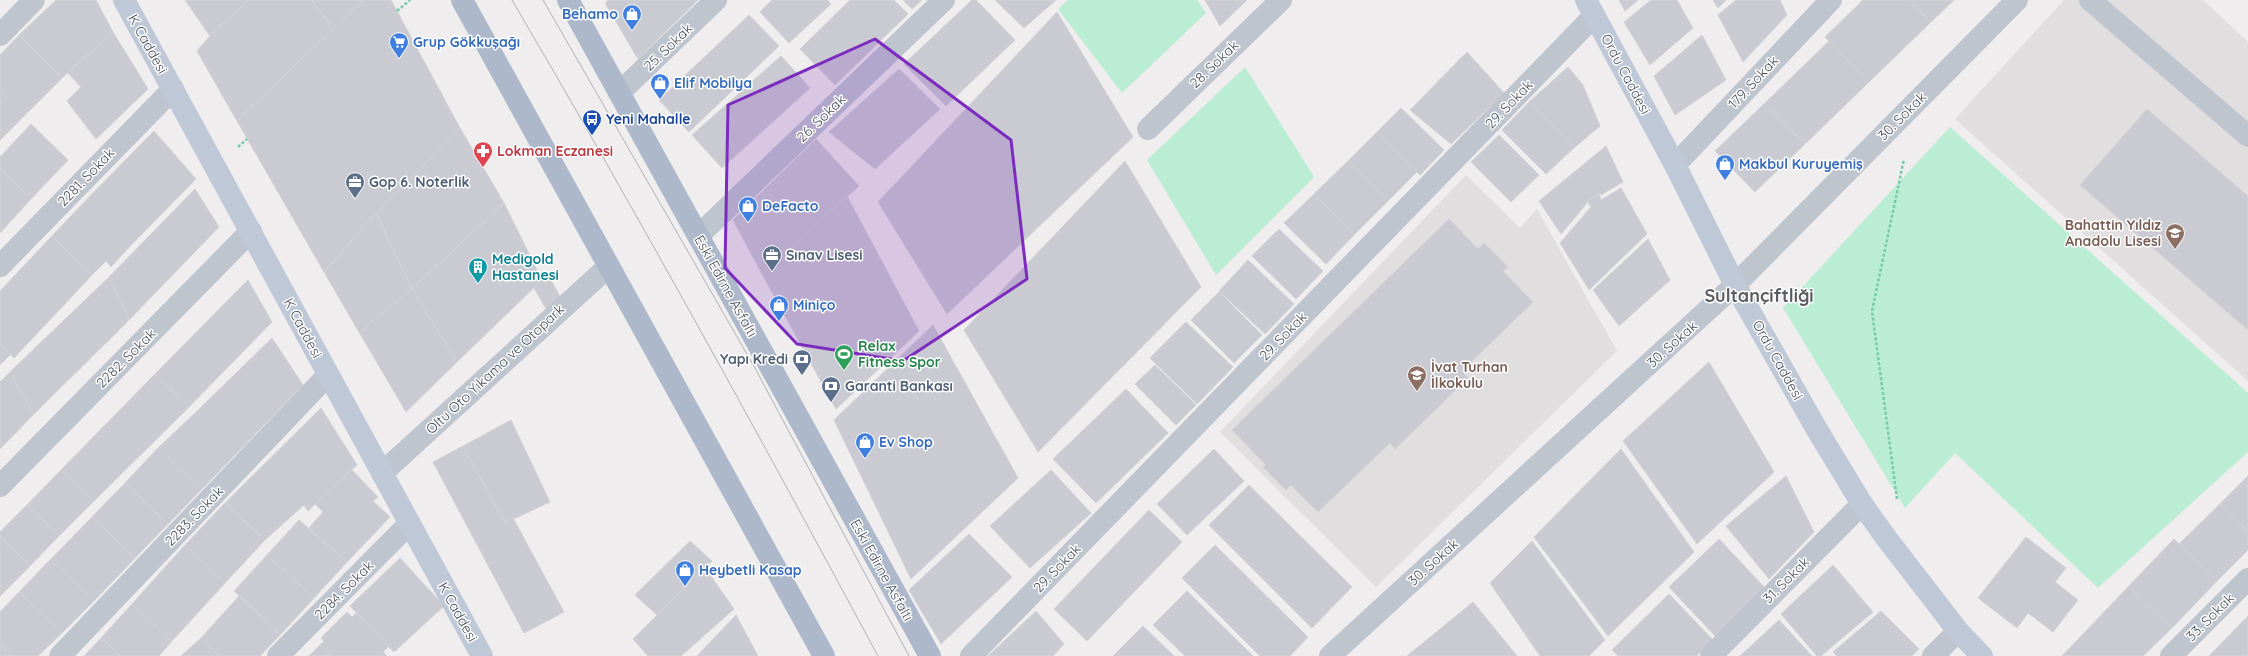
<svg xmlns="http://www.w3.org/2000/svg" width="2248" height="656" font-family="Quicksand,sans-serif">
<rect width="100%" height="100%" fill="#efeded"/>
<g fill="#e0dede">
<path d="M2064,0H2203L2248,42V381L1955,119Z"/>
<path d="M1466,175L1520,228L1537,209L1617,351L1376,587L1220,432Z"/>
</g>
<g fill="#bbedd4">
<path d="M1068,0H1197L1206,13L1122,93L1058,9Z"/>
<path d="M1245,67L1314,177L1216,275L1147,160Z"/>
<path d="M1950,127L2248,393V452L2098,588L1955,453L1905,508L1783,308Z"/>
</g>
<g fill="#cacbd2" stroke="#d1d2d8">
<path d="M56,0H96L113,32L62,78L19,35Z"/>
<path d="M185,0H248L210,36Z"/>
<path d="M248,0H312L333,29L237,121L197,51L210,36Z"/>
<path d="M312,0H363L333,29Z"/>
<path d="M363,0H391L460,128L376,213L324,272L237,121Z"/>
<path d="M608,0H698L638,59L605,3Z"/>
<path d="M772,0H827L831,4L789,43L760,12Z"/>
<path d="M850,0H894L908,14L835,85L800,49Z"/>
<path d="M903,0H922L912,9Z"/>
<path d="M972,0H976L1015,40L946,106L904,64Z"/>
<path d="M995,0H1056L1024,28Z"/>
<path d="M1205,0H1247L1220,26Z"/>
<path d="M1619,0H1638L1625,11Z"/>
<path d="M1651,0H1677L1693,28L1650,65L1624,22Z"/>
<path d="M1713,0H1726L1718,8Z"/>
<path d="M1736,0H1780L1787,15L1743,62L1718,15Z"/>
<path d="M1863,0H1910L1931,22L1869,82L1825,37Z"/>
<path d="M1910,0H1954L1931,22Z"/>
<path d="M1057,12L1133,137L947,314L878,202Z"/>
<path d="M749,15L779,46L689,132L659,100Z"/>
<path d="M113,32L148,89L96,139L67,101L81,87L68,73Z"/>
<path d="M19,35L62,78L25,115L0,90V55Z"/>
<path d="M1702,35L1726,80L1675,115L1654,76Z"/>
<path d="M1829,41L1869,82L1805,144L1765,103Z"/>
<path d="M1467,52L1504,93L1451,144L1410,110Z"/>
<path d="M781,56L810,88L722,168L692,135Z"/>
<path d="M1568,67L1583,85L1600,126L1575,147L1529,102Z"/>
<path d="M899,69L940,109L875,169L829,132Z"/>
<path d="M0,90L25,115L0,140Z"/>
<path d="M1529,102L1575,147L1546,174L1502,130Z"/>
<path d="M1765,103L1805,144L1755,192L1715,151Z"/>
<path d="M1401,108L1444,150L1420,175L1377,132Z"/>
<path d="M2147,109L2248,196V330L2080,185Z"/>
<path d="M31,124L68,160L31,199L0,169V157Z"/>
<path d="M460,128L504,203L412,289L376,213Z"/>
<path d="M154,131L196,179L133,243L88,198Z"/>
<path d="M1377,132L1417,172L1388,201L1348,161Z"/>
<path d="M1499,135L1539,175L1511,202L1471,162Z"/>
<path d="M816,139L859,186L762,274L733,220Z"/>
<path d="M1606,146L1623,182L1601,195L1600,193L1586,201L1587,203L1561,234L1539,201Z"/>
<path d="M1125,161L1201,287L1038,452L964,330Z"/>
<path d="M1348,161L1388,201L1354,235L1314,194Z"/>
<path d="M0,169L31,199L0,233Z"/>
<path d="M1621,188L1647,234L1589,290L1560,243L1591,207L1587,201L1599,194L1601,200Z"/>
<path d="M195,189L219,227L129,320L109,277Z"/>
<path d="M1314,194L1354,235L1326,264L1284,223Z"/>
<path d="M847,196L919,331L836,409L762,274Z"/>
<path d="M88,198L133,243L111,267L106,261L92,275L52,236Z"/>
<path d="M504,203L542,280L457,362L412,289Z"/>
<path d="M376,213L412,289L359,332L324,272Z"/>
<path d="M1449,219L1478,249L1484,243L1508,267L1503,271L1533,302L1462,371L1468,378L1395,449L1390,443L1318,512L1291,485L1286,490L1263,467L1266,465L1232,430Z"/>
<path d="M1279,229L1323,271L1296,299L1252,256Z"/>
<path d="M52,236L92,275L14,358L0,344V291Z"/>
<path d="M1648,239L1670,280L1619,326L1593,290Z"/>
<path d="M1248,260L1294,304L1265,334L1219,291Z"/>
<path d="M548,274L561,299L548,312L534,288Z"/>
<path d="M109,277L129,320L34,414L10,372Z"/>
<path d="M248,280L272,322L189,407L155,374Z"/>
<path d="M412,289L457,362L406,412L359,332Z"/>
<path d="M1219,292L1262,335L1234,363L1191,320Z"/>
<path d="M1186,322L1233,367L1197,404L1150,358Z"/>
<path d="M933,325L1018,478L911,579L834,420Z"/>
<path d="M272,338L303,385L236,454L195,413Z"/>
<path d="M0,344L11,354L0,365Z"/>
<path d="M1709,362L1774,472L1697,544L1623,441Z"/>
<path d="M1155,365L1196,405L1176,425L1135,384Z"/>
<path d="M10,372L34,414L0,449V382Z"/>
<path d="M155,374L189,407L93,502L61,470Z"/>
<path d="M1126,389L1168,433L1096,503L1053,459Z"/>
<path d="M321,408L357,465L308,511L304,505L265,540L225,503Z"/>
<path d="M195,413L236,454L201,490L158,448Z"/>
<path d="M511,420L550,502L505,523L463,446Z"/>
<path d="M463,446L505,523L513,518L564,612L524,633L433,462Z"/>
<path d="M158,448L201,490L168,524L125,483Z"/>
<path d="M1214,449L1244,481L1187,535L1157,504Z"/>
<path d="M1621,449L1694,552L1608,636L1534,537Z"/>
<path d="M61,470L93,502L59,536L27,505Z"/>
<path d="M352,470L378,497L373,501L390,517L347,562L309,528L323,512L315,504Z"/>
<path d="M1051,470L1091,513L1030,568L990,526Z"/>
<path d="M1786,476L1814,532L1769,579L1726,526Z"/>
<path d="M2248,476V532L2220,504Z"/>
<path d="M125,483L168,524L135,558L92,517Z"/>
<path d="M1249,485L1352,587L1312,628L1209,525Z"/>
<path d="M225,503L265,540L225,583L185,545Z"/>
<path d="M2220,504L2248,532V550L2217,581L2179,544Z"/>
<path d="M27,505L59,536L30,566L0,537V532Z"/>
<path d="M1149,510L1182,542L1087,641L1054,609Z"/>
<path d="M92,517L135,558L94,601L51,559Z"/>
<path d="M299,520L347,562L314,598L267,555Z"/>
<path d="M969,534L1012,577L941,644L909,590Z"/>
<path d="M0,537L30,566L0,596Z"/>
<path d="M2026,537L2066,568L2055,582L2078,600L2053,632L2028,613L2017,628L1978,598Z"/>
<path d="M1719,539L1766,589L1716,637L1669,587Z"/>
<path d="M2174,539L2217,581L2172,628L2128,587Z"/>
<path d="M690,541L712,561L657,615L635,595Z"/>
<path d="M1532,541L1605,640L1589,656H1540L1490,583Z"/>
<path d="M185,545L225,583L172,641L132,604Z"/>
<path d="M1215,545L1308,637L1290,656H1260L1182,578Z"/>
<path d="M267,555L314,598L281,634L234,591Z"/>
<path d="M400,558L444,606L394,652L350,606Z"/>
<path d="M51,559L94,601L62,633L19,592Z"/>
<path d="M1833,565L1873,612L1821,656H1817L1781,614Z"/>
<path d="M705,568L734,609L681,656H648L633,639Z"/>
<path d="M2128,587L2172,628L2143,656H2062Z"/>
<path d="M1187,591L1253,656H1185L1153,625Z"/>
<path d="M19,592L62,633L38,656H13L0,643V612Z"/>
<path d="M1669,594L1713,640L1697,656H1618L1612,650Z"/>
<path d="M239,596L281,634L260,656H220L201,638Z"/>
<path d="M1473,602L1517,656H1407Z"/>
<path d="M132,604L172,641L159,656H121L101,638Z"/>
<path d="M1036,611L1064,644L1053,656H988Z"/>
<path d="M1881,611L1919,649L1912,656H1837L1833,652Z"/>
<path d="M347,612L352,617L356,613L389,646L383,652L387,656H331L320,645L324,641L321,638Z"/>
<path d="M736,615L758,656H697Z"/>
<path d="M2248,616V656H2209Z"/>
<path d="M1779,620L1812,656H1740Z"/>
<path d="M1143,626L1174,656H1113Z"/>
<path d="M101,638L121,656H84Z"/>
<path d="M201,638L220,656H181Z"/>
<path d="M0,643L13,656H0Z"/>
<path d="M320,645L331,656H309Z"/>
</g>
<g fill="none" stroke-linecap="round" stroke-linejoin="round">
<g stroke="#74caa9" stroke-width="2.5" stroke-dasharray="3 2" stroke-linecap="butt">
<path d="M397,11L410,0"/>
<path d="M238,147L247,139"/>
<path d="M1897,499L1872,311L1904,159"/>
</g>
<path stroke="#bec5cf" stroke-width="22" d="M2090,0L2248,136"/>
<g stroke="#bec5cf" stroke-width="22">
<path d="M0,35L34,0"/>
<path d="M619,93L716,0"/>
<path d="M1148,129L1281,0"/>
<path d="M1675,165L1831,0"/>
<path d="M698,236L944,0"/>
<path d="M0,266L173,89"/>
<path d="M382,473L609,266"/>
<path d="M0,486L251,231"/>
<path d="M60,656L328,375"/>
<path d="M278,656L409,524"/>
<path d="M971,656L1594,16"/>
<path d="M1330,656L1735,285L2017,0"/>
<path d="M1711,656L1862,504"/>
<path d="M1933,656L1958,631"/>
<path d="M2171,656L2248,579"/>
</g>
<g stroke="#bfc8d6" stroke-width="22">
<path d="M124,0L482,656"/>
<path d="M1586,0L1675,165L1735,285L1816,428L1862,504L1887,539L1958,631L1982,656"/>
</g>
<g stroke="#adb9cb" stroke-width="22">
<path d="M462,0L824,656"/>
<path d="M568,0L930,656"/>
</g>
<g stroke="#afb1b7" stroke-width="1">
<path d="M512,0C639,216 759,435 878,656"/>
<path d="M543,0L755,368L909,656"/>
</g>
</g>
<path fill="#7b2cbf" fill-opacity="0.2" stroke="#7b2cbf" stroke-width="3" stroke-linejoin="round" d="M875,39L1011,140L1027,279L903,361L797,344L725,268L728,105Z"/>
<defs>
<g id="shop-pin" transform="scale(1)"><path d="M0 17L-7.5 6A9.5 9.5 0 1 1 7.5 6Z" fill="#3f7fe0" stroke="#fff"/><path d="M-5-2.5h2.3a2.7 3.5 0 0 1 5.4 0H5L5.5 6h-11ZM-1.5-2.5h3a1.5 2.3 0 0 0-3 0Z" fill="#fff"/></g>
<g id="supermarket-pin" transform="scale(1)"><path d="M0 17L-7.5 6A9.5 9.5 0 1 1 7.5 6Z" fill="#3f7fe0" stroke="#fff"/><path d="M-6-5.5h2.5l.6 2H6L4.5 2H-2.5L-4.4-4H-6ZM-1.5 3.2a1.3 1.3 0 1 0 .1 0ZM3 3.2a1.3 1.3 0 1 0 .1 0Z" fill="#fff"/></g>
<g id="bus-pin" transform="scale(1)"><path d="M0 17L-7.5 6A9.5 9.5 0 1 1 7.5 6Z" fill="#1a4fb4" stroke="#fff"/><path d="M-5-6H5V4H4V6H2V4H-2V6H-4V4H-5ZM-3.5-4V0h7V-4ZM-3.5 1.2v1.5H-2V1.2ZM2 1.2v1.5H3.5V1.2Z" fill="#fff"/></g>
<g id="pharmacy-pin" transform="scale(1)"><path d="M0 17L-7.5 6A9.5 9.5 0 1 1 7.5 6Z" fill="#e0444e" stroke="#fff"/><path d="M-2-6h4v4h4v4h-4v4h-4v-4h-4v-4h4Z" fill="#fff"/></g>
<g id="office-pin" transform="scale(1)"><path d="M0 17L-7.5 6A9.5 9.5 0 1 1 7.5 6Z" fill="#5c6f8a" stroke="#fff"/><path d="M-6-3h4V-5.5h4V-3h4V5H-6ZM-1-4.5V-3h2v-1.5ZM-6 0V1H6V0Z" fill="#fff"/></g>
<g id="school-pin" transform="scale(1)"><path d="M0 17L-7.5 6A9.5 9.5 0 1 1 7.5 6Z" fill="#8d6e63" stroke="#fff"/><path d="M0-5L7-2L0 1L-7-2ZM-4 1L0 2.5L4 1V4Q0 6-4 4Z" fill="#fff"/></g>
<g id="building-pin" transform="scale(1)"><path d="M0 17L-7.5 6A9.5 9.5 0 1 1 7.5 6Z" fill="#0f9aa8" stroke="#fff"/><path d="M-4-6H4V6H1V3H-1V6H-4ZM-2.5-4.3h1.7v1.8h-1.7ZM.8-4.3h1.7v1.8H.8ZM-2.5-1h1.7V.8h-1.7ZM.8-1h1.7V.8H.8Z" fill="#fff"/></g>
<g id="stadium-pin" transform="scale(1)"><path d="M0 17L-7.5 6A9.5 9.5 0 1 1 7.5 6Z" fill="#2e9e5b" stroke="#fff"/><path d="M0-5a6.5 5 0 1 0 0 10a6.5 5 0 1 0 0-10ZM-3.5-1.8h7v3.6h-7Z" fill="#fff"/></g>
<g id="bank-pin" transform="scale(1)"><path d="M0 17L-7.5 6A9.5 9.5 0 1 1 7.5 6Z" fill="#5c6f8a" stroke="#fff"/><path d="M-6-4H6V4H-6ZM0-2.3a2.3 2.3 0 1 0 0 4.6a2.3 2.3 0 1 0 0-4.6Z" fill="#fff"/></g>
</defs>
<g fill-rule="evenodd">
<use href="#shop-pin" x="632" y="14"/>
<use href="#supermarket-pin" x="399" y="42"/>
<use href="#shop-pin" x="660" y="83"/>
<use href="#bus-pin" x="592" y="119"/>
<use href="#pharmacy-pin" x="483" y="151"/>
<use href="#shop-pin" x="1725" y="164"/>
<use href="#office-pin" x="355" y="182"/>
<use href="#shop-pin" x="748" y="206"/>
<use href="#school-pin" x="2175" y="233"/>
<use href="#office-pin" x="772" y="255"/>
<use href="#building-pin" x="478" y="267"/>
<use href="#shop-pin" x="779" y="305"/>
<use href="#stadium-pin" x="844" y="354"/>
<use href="#bank-pin" x="802" y="359"/>
<use href="#school-pin" x="1417" y="375"/>
<use href="#bank-pin" x="831" y="386"/>
<use href="#shop-pin" x="865" y="442"/>
<use href="#shop-pin" x="685" y="570"/>
</g>
<g text-anchor="middle" dominant-baseline="central" stroke-width="3" stroke-linejoin="round" paint-order="stroke">
<g font-size="14" font-weight="bold" fill="#366cbe" stroke="#fff" text-anchor="start">
<text x="618" y="14" text-anchor="end">Behamo</text>
<text x="413" y="42">Grup Gökkuşağı</text>
<text x="674" y="83">Elif Mobilya</text>
<text x="1739" y="164">Makbul Kuruyemiş</text>
<text x="762" y="206">DeFacto</text>
<text x="793" y="305">Miniço</text>
<text x="879" y="442">Ev Shop</text>
<text x="699" y="570">Heybetli Kasap</text>
</g>
<g font-size="14" fill="#464e59" stroke="#fff">
<text transform="translate(148 44) rotate(61)">K Caddesi</text>
<text transform="translate(668 47) rotate(-44)">25. Sokak</text>
<text transform="translate(1214 64) rotate(-44)">28. Sokak</text>
<text transform="translate(1626 74) rotate(62)">Ordu Caddesi</text>
<text transform="translate(1753 82) rotate(-47)">179. Sokak</text>
<text transform="translate(1509 104) rotate(-46)">29. Sokak</text>
<text transform="translate(1902 116) rotate(-45)">30. Sokak</text>
<text transform="translate(821 118) rotate(-44)">26. Sokak</text>
<text transform="translate(86 177) rotate(-46)">2281. Sokak</text>
<text transform="translate(726 286) rotate(61)">Eski Edirne Asfaltı</text>
<text transform="translate(303 328) rotate(62)">K Caddesi</text>
<text transform="translate(1283 336) rotate(-46)">29. Sokak</text>
<text transform="translate(1672 344) rotate(-42)">30. Sokak</text>
<text transform="translate(126 358) rotate(-45)">2282. Sokak</text>
<text transform="translate(1778 360) rotate(61)">Ordu Caddesi</text>
<text transform="translate(495 369) rotate(-43)">Oltu Oto Yıkama ve Otopark</text>
<text transform="translate(194 516) rotate(-46)">2283. Sokak</text>
<text transform="translate(1433 562) rotate(-42)">30. Sokak</text>
<text transform="translate(1057 568) rotate(-46)">29. Sokak</text>
<text transform="translate(882 570) rotate(61)">Eski Edirne Asfaltı</text>
<text transform="translate(1786 580) rotate(-45)">31. Sokak</text>
<text transform="translate(344 590) rotate(-45)">2284. Sokak</text>
<text transform="translate(458 612) rotate(61)">K Caddesi</text>
<text transform="translate(2210 617) rotate(-45)">33. Sokak</text>
</g>
<g font-size="14" font-weight="bold" fill="#164399" stroke="#fff" text-anchor="start">
<text x="606" y="119">Yeni Mahalle</text>
</g>
<g font-size="14" font-weight="bold" fill="#be3a42" stroke="#fff" text-anchor="start">
<text x="497" y="151">Lokman Eczanesi</text>
</g>
<g font-size="14" font-weight="bold" fill="#4e5e75" stroke="#fff" text-anchor="start">
<text x="369" y="182">Gop 6. Noterlik</text>
<text x="786" y="255">Sınav Lisesi</text>
<text x="788" y="359" text-anchor="end">Yapı Kredi</text>
<text x="845" y="386">Garanti Bankası</text>
</g>
<g font-size="14" font-weight="bold" fill="#785e54" stroke="#fff" text-anchor="end">
<text x="2161" y="225">Bahattin Yıldız<tspan x="2161" dy="16">Anadolu Lisesi</tspan></text>
<text x="1431" y="367" text-anchor="start">İvat Turhan<tspan x="1431" dy="16">İlkokulu</tspan></text>
</g>
<g font-size="14" font-weight="bold" fill="#0d838f" stroke="#fff" text-anchor="start">
<text x="492" y="259">Medigold<tspan x="492" dy="16">Hastanesi</tspan></text>
</g>
<g font-size="14" font-weight="bold" fill="#27864d" stroke="#fff" text-anchor="start">
<text x="858" y="346">Relax<tspan x="858" dy="16">Fitness Spor</tspan></text>
</g>
<g font-size="18" font-weight="bold" fill="#5a5c61" stroke="#fff">
<text x="1759" y="295">Sultançiftliği</text>
</g>
</g>
</svg>
